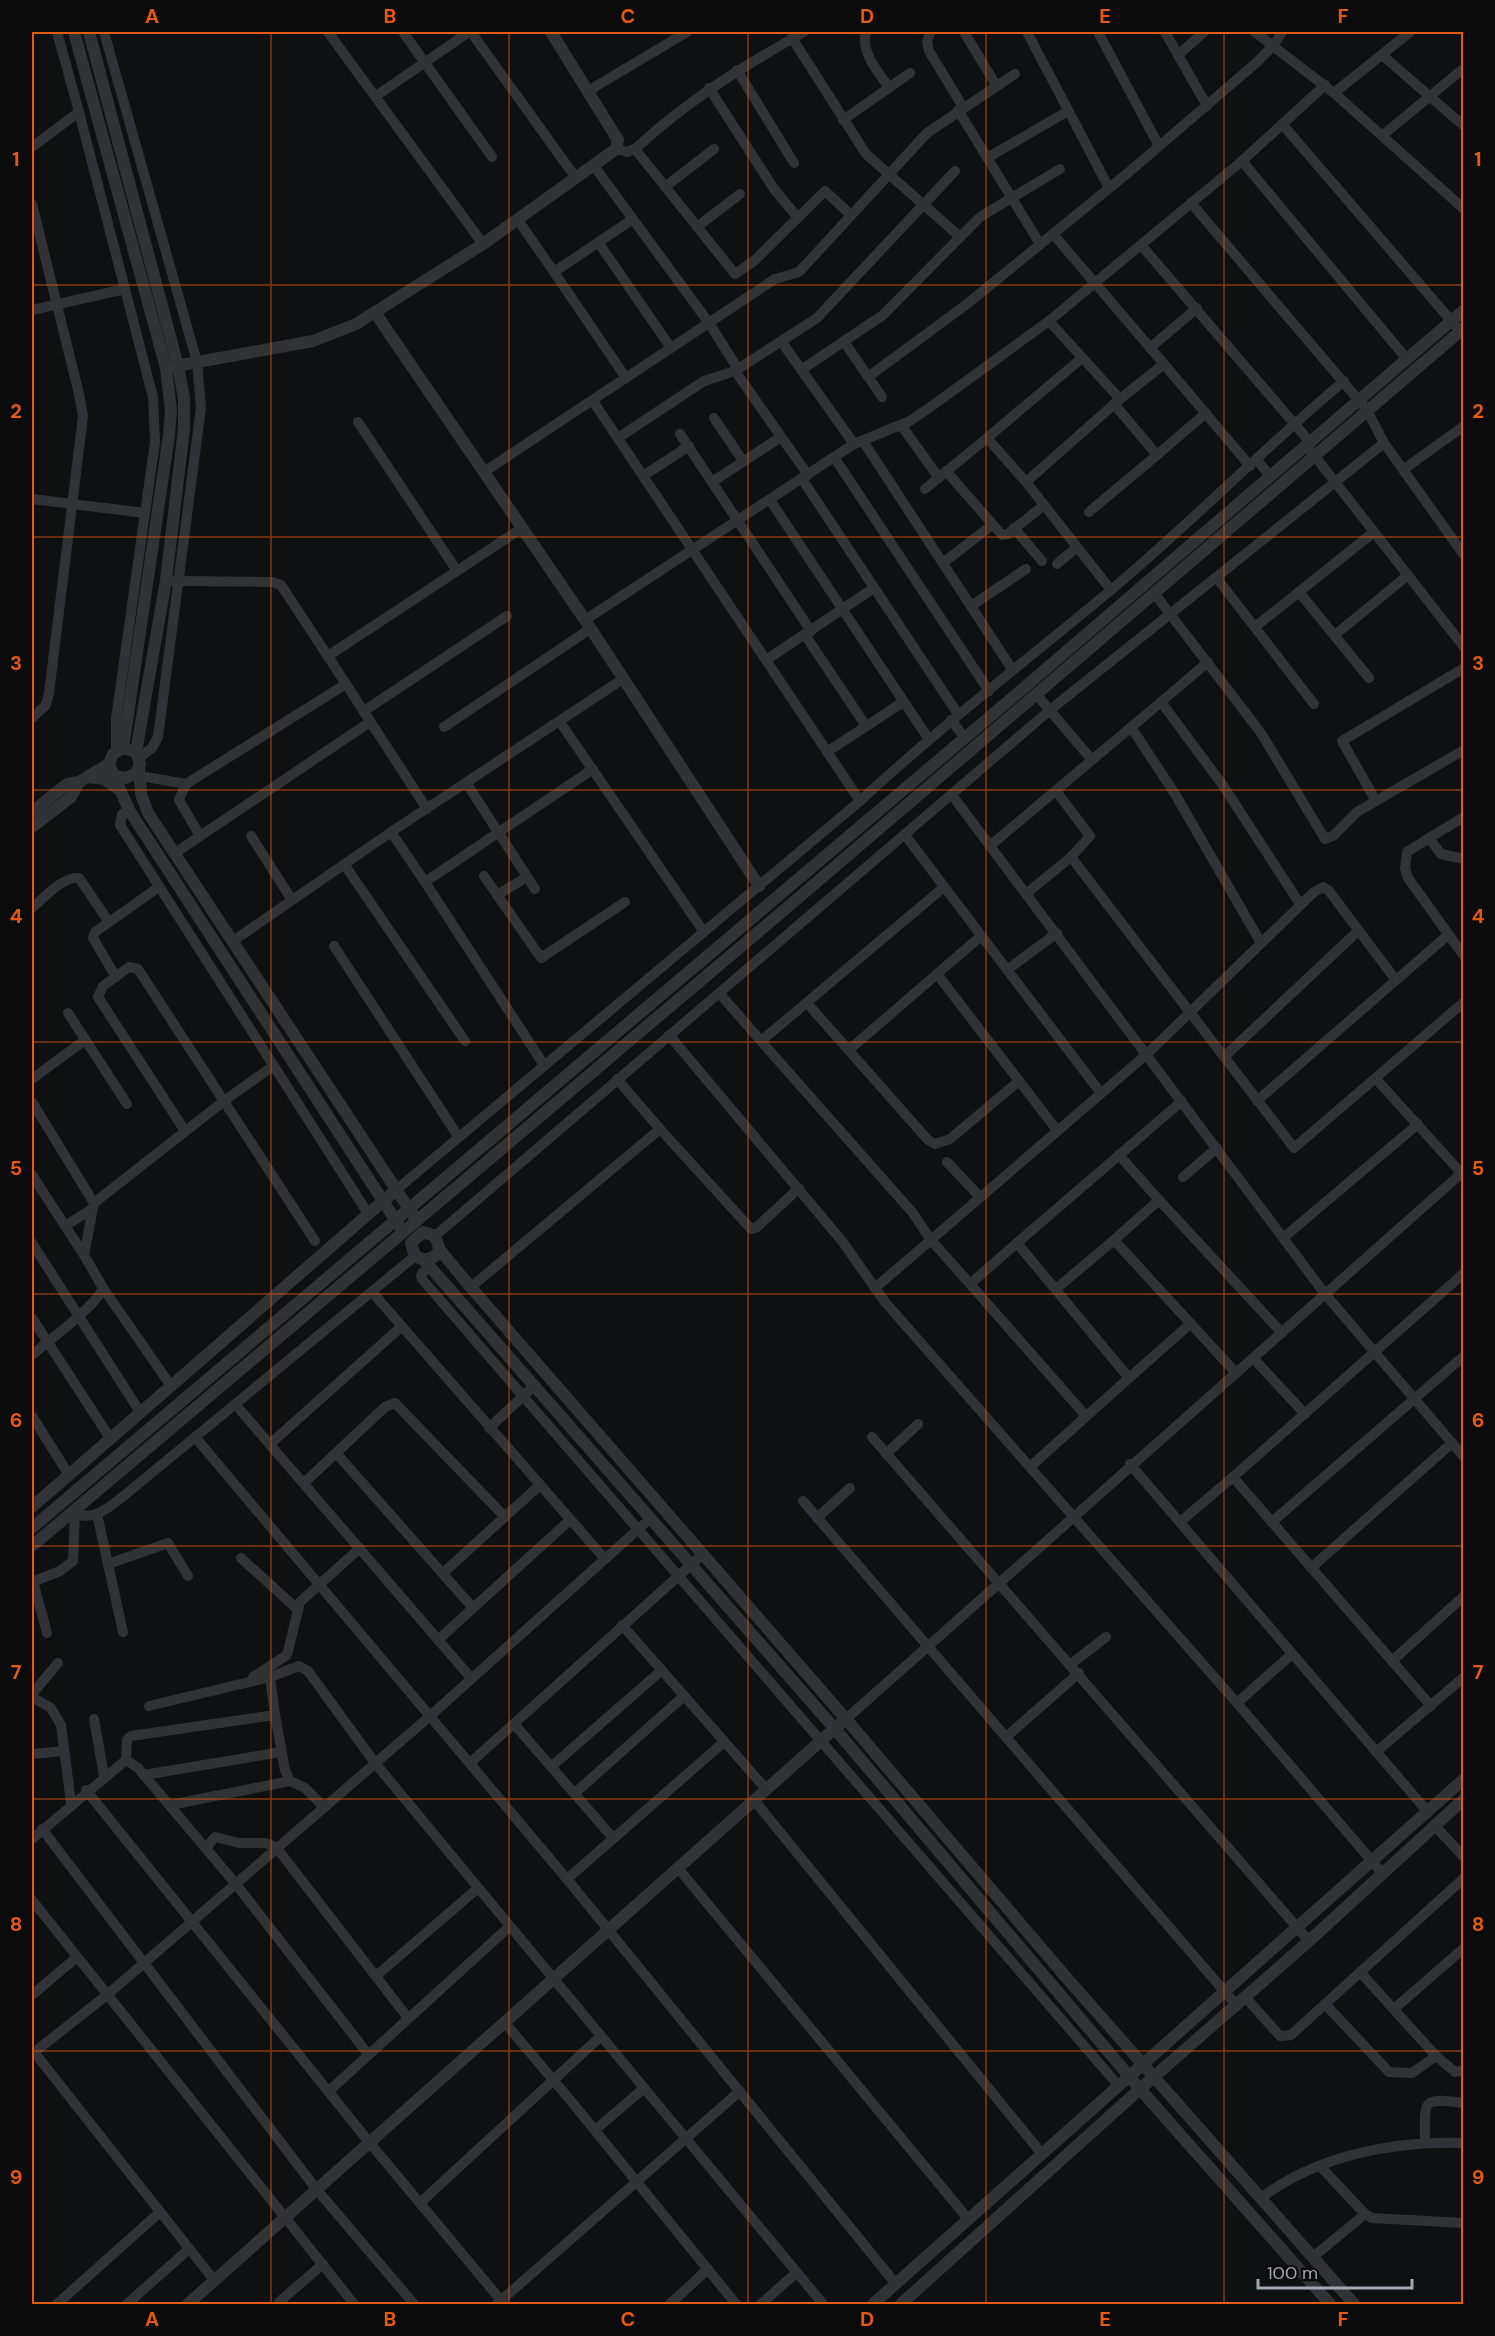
<svg xmlns="http://www.w3.org/2000/svg" width="1495" height="2336" font-family="'DM Sans',sans-serif">
<rect width="100%" height="100%" fill="#0f1011"/>
<g fill="none" stroke-linecap="round" stroke-linejoin="round">
<g stroke="#303236" stroke-width="10">
<path d="M104,32L197,362L201,408L158,737L152,748L139,758"/>
<path d="M328,32L483,244"/>
<path d="M403,32L492,157"/>
<path d="M471,32L576,178"/>
<path d="M866,32C860,52 878,71 889,88"/>
<path d="M930,32L927,42L929,51L963,107"/>
<path d="M964,32L996,85"/>
<path d="M1027,32L1109,188"/>
<path d="M1098,32L1159,146"/>
<path d="M1165,32L1207,106"/>
<path d="M1255,32L1334,93L1464,209"/>
<path d="M792,38L866,154L959,236"/>
<path d="M1178,55L1204,32"/>
<path d="M1382,55L1464,126"/>
<path d="M737,70L794,163"/>
<path d="M709,88L774,189L798,218"/>
<path d="M588,91L687,32"/>
<path d="M1334,93L1410,32"/>
<path d="M376,96L469,32"/>
<path d="M958,110L1040,244"/>
<path d="M79,112L153,397L155,442L116,719V751"/>
<path d="M843,120L910,73"/>
<path d="M1283,125L1460,331"/>
<path d="M1383,135L1464,68"/>
<path d="M32,147L79,112L57,32"/>
<path d="M616,149L627,152L635,149C688,100 742,67 804,32"/>
<path d="M635,149L735,274L754,261L825,191L851,215"/>
<path d="M987,158L1068,111"/>
<path d="M1242,161L1406,358"/>
<path d="M594,166L709,323L738,369"/>
<path d="M665,187L714,149"/>
<path d="M1191,203L1367,410L1384,443L1464,555"/>
<path d="M32,204L79,394L83,416L49,693L46,705L32,718"/>
<path d="M518,220L554,272L633,219"/>
<path d="M697,227L740,194"/>
<path d="M1053,234L1164,364L1120,399L1026,482L1111,590"/>
<path d="M598,242L671,348"/>
<path d="M1141,245L1310,442"/>
<path d="M554,272L626,378"/>
<path d="M32,310L125,289"/>
<path d="M1049,321L1120,399"/>
<path d="M781,341L854,444"/>
<path d="M845,343L882,397"/>
<path d="M1150,348L1197,308"/>
<path d="M1164,364L1250,466"/>
<path d="M801,370L883,315L980,217L1060,169"/>
<path d="M735,371L808,475"/>
<path d="M868,377L967,304L1129,172L1256,63L1274,45L1282,32"/>
<path d="M593,401L860,801"/>
<path d="M714,418L743,461"/>
<path d="M358,422L457,571"/>
<path d="M901,425L939,478"/>
<path d="M680,434L811,631"/>
<path d="M618,438L704,381L735,371L817,318L955,171"/>
<path d="M863,441L1012,669"/>
<path d="M1310,450L1464,647"/>
<path d="M1157,455L1206,413"/>
<path d="M834,457L989,691"/>
<path d="M1257,460L1270,476"/>
<path d="M1404,469L1464,426"/>
<path d="M946,471L1002,535L1008,534L1044,505"/>
<path d="M484,472L775,279L799,272L927,133L1015,74"/>
<path d="M643,476L689,446"/>
<path d="M802,479L958,714"/>
<path d="M712,482L781,437"/>
<path d="M1026,482L987,438L1082,358"/>
<path d="M925,489L987,438"/>
<path d="M32,499L145,513"/>
<path d="M770,500L928,738"/>
<path d="M1089,512L1157,455L1114,404"/>
<path d="M1014,528L1042,561"/>
<path d="M943,563L992,525"/>
<path d="M1057,564L1077,547"/>
<path d="M1216,577L1314,704"/>
<path d="M173,581L272,582L281,585L346,684"/>
<path d="M1299,592L1369,678"/>
<path d="M1154,593L1261,733L1325,839L1333,836L1357,812L1464,750"/>
<path d="M971,606L1026,569"/>
<path d="M585,620L854,444L910,421L936,403L1049,321L1242,161L1325,85"/>
<path d="M1255,627L1374,532"/>
<path d="M805,635L866,726"/>
<path d="M1335,635L1408,575"/>
<path d="M328,656L522,528"/>
<path d="M766,660L874,588"/>
<path d="M1208,662L1161,702L1222,784L1300,904"/>
<path d="M1036,694L1092,760"/>
<path d="M364,711L507,616"/>
<path d="M951,720L965,738"/>
<path d="M560,722L704,932"/>
<path d="M444,727L590,629"/>
<path d="M1131,727L1175,794L1261,943"/>
<path d="M827,752L903,702"/>
<path d="M140,776L186,784"/>
<path d="M467,784L535,889"/>
<path d="M952,795L1325,1294L1464,1457"/>
<path d="M1376,801L1342,741L1464,668"/>
<path d="M129,810L122,814L120,825L369,1215"/>
<path d="M391,832L425,882L593,769"/>
<path d="M905,835L1100,1092"/>
<path d="M200,836L179,800L186,784L346,684L427,809"/>
<path d="M251,836L292,900"/>
<path d="M1429,838L1464,817"/>
<path d="M991,845L1161,702"/>
<path d="M175,853L370,722"/>
<path d="M1071,857L1294,1148L1464,1002"/>
<path d="M1464,859L1441,854L1429,838L1407,852L1405,868L1408,878L1464,956"/>
<path d="M344,864L465,1041"/>
<path d="M484,876L541,958L625,902"/>
<path d="M425,882L544,1065"/>
<path d="M944,887L761,1041L912,1212L931,1240L970,1284L1017,1243L1129,1378L1031,1466"/>
<path d="M1027,893L1071,857L1090,836L1056,791"/>
<path d="M497,895L527,877"/>
<path d="M32,908C44,898 63,876 79,878L109,922"/>
<path d="M233,941L391,832L623,679"/>
<path d="M334,946L458,1136"/>
<path d="M1007,970L1057,933"/>
<path d="M937,974L1056,1129"/>
<path d="M116,977L93,938L95,932L159,887"/>
<path d="M720,994L761,1041"/>
<path d="M807,1003L928,1140L935,1144L950,1139L1019,1081"/>
<path d="M68,1013L127,1104"/>
<path d="M669,1035L842,1241L885,1302L1237,1703L1382,1873"/>
<path d="M849,1050L981,936"/>
<path d="M1225,1056L1358,931"/>
<path d="M32,1079L85,1040"/>
<path d="M1376,1079L1464,1176"/>
<path d="M1257,1101L1448,935"/>
<path d="M32,1102L94,1203L84,1255L103,1288C97,1305 47,1342 32,1355"/>
<path d="M660,1129L751,1229L757,1227L799,1188"/>
<path d="M185,1131L98,997L103,986L129,967L138,969L315,1241"/>
<path d="M1119,1155L1159,1200L1114,1240L1236,1373"/>
<path d="M947,1162L980,1197"/>
<path d="M32,1175L84,1255"/>
<path d="M1183,1177L1217,1148"/>
<path d="M396,1190L860,801C941,726 1027,660 1111,590C1191,523 1264,448 1344,381"/>
<path d="M1159,1200L1282,1333"/>
<path d="M94,1203L224,1101L273,1066"/>
<path d="M65,1226L92,1209"/>
<path d="M435,1236L1050,710L1384,443"/>
<path d="M1283,1238L1418,1124"/>
<path d="M32,1243L140,1412"/>
<path d="M1017,1243L1182,1101"/>
<path d="M429,1265L421,1275L422,1279L1118,2085"/>
<path d="M970,1284L1086,1416"/>
<path d="M471,1287L660,1129L617,1079"/>
<path d="M103,1288L171,1386"/>
<path d="M875,1288L1147,1054L1314,892L1323,887L1329,891L1395,979"/>
<path d="M1056,1289L1114,1240"/>
<path d="M372,1292L605,1559"/>
<path d="M32,1318L110,1438"/>
<path d="M1253,1358L1305,1414"/>
<path d="M1129,1378L1190,1324"/>
<path d="M235,1404L471,1678"/>
<path d="M32,1416L69,1475"/>
<path d="M489,1428L535,1385"/>
<path d="M195,1437L567,1879L896,2284"/>
<path d="M872,1437L1309,1941"/>
<path d="M270,1444L401,1327"/>
<path d="M337,1454L473,1608"/>
<path d="M886,1454L918,1424"/>
<path d="M1130,1464L1427,1811"/>
<path d="M1233,1477L1464,1273"/>
<path d="M304,1483L385,1407L395,1403L505,1517"/>
<path d="M803,1501L1237,2006"/>
<path d="M73,1511C91,1525 112,1505 126,1494L415,1256"/>
<path d="M97,1514L123,1632"/>
<path d="M817,1518L850,1488"/>
<path d="M1180,1522L1233,1477L1431,1706"/>
<path d="M1272,1522L1464,1356"/>
<path d="M241,1558L296,1608"/>
<path d="M108,1564L168,1543L188,1576"/>
<path d="M1311,1568L1452,1443"/>
<path d="M443,1573L540,1485"/>
<path d="M33,1581L47,1633"/>
<path d="M32,1582L60,1571L73,1561L75,1513"/>
<path d="M622,1625L766,1789"/>
<path d="M438,1640L570,1520"/>
<path d="M1392,1661L1464,1596"/>
<path d="M1071,1664L1106,1637"/>
<path d="M253,1677L287,1655L300,1602L360,1548"/>
<path d="M270,1677L275,1715"/>
<path d="M32,1694L58,1663"/>
<path d="M32,1697L51,1708L61,1725L71,1803"/>
<path d="M1237,1703L1292,1654"/>
<path d="M149,1706L270,1677L299,1666L308,1671L375,1763L823,2304"/>
<path d="M94,1719L104,1776"/>
<path d="M846,1719L1464,1171"/>
<path d="M514,1724L613,1838"/>
<path d="M1006,1737L1079,1673"/>
<path d="M1376,1752L1464,1677"/>
<path d="M32,1754L64,1751"/>
<path d="M126,1760L127,1740L131,1736L275,1715L285,1770L290,1781"/>
<path d="M470,1763L703,1554"/>
<path d="M552,1766L662,1670"/>
<path d="M144,1775L281,1752"/>
<path d="M86,1790L369,2142L504,2304"/>
<path d="M575,1793L684,1696"/>
<path d="M754,1800L1042,2154"/>
<path d="M170,1805L290,1781L305,1788L324,1807"/>
<path d="M1434,1825L1464,1857"/>
<path d="M42,1829L317,2190L414,2304"/>
<path d="M32,1839L126,1760L138,1768L235,1883L368,2054"/>
<path d="M206,1848L215,1837L239,1843H265L276,1847L408,2018"/>
<path d="M678,1868L969,2220"/>
<path d="M567,1879L724,1742"/>
<path d="M32,1900L354,2304"/>
<path d="M1360,1972L1436,2056L1455,2072L1464,2070"/>
<path d="M376,1976L478,1888"/>
<path d="M32,1995L77,1957"/>
<path d="M1246,1998L1280,2036L1291,2035L1464,1878"/>
<path d="M1325,2004L1389,2072L1412,2073L1436,2056"/>
<path d="M1394,2009L1464,1948"/>
<path d="M505,2023L571,2101L736,2304"/>
<path d="M34,2052L214,2280"/>
<path d="M32,2054L107,1995L430,1716L644,1524"/>
<path d="M329,2091L509,1927"/>
<path d="M595,2130L643,2089"/>
<path d="M1425,2141C1425,2101 1420,2097 1464,2103"/>
<path d="M1320,2166L1365,2214L1372,2218L1464,2223"/>
<path d="M1261,2198C1316,2156 1395,2140 1464,2143"/>
<path d="M420,2203L600,2037"/>
<path d="M1313,2257L1365,2214"/>
<path d="M279,2302L323,2264"/>
<path d="M57,2304L160,2212"/>
<path d="M127,2304L189,2249"/>
<path d="M497,2304L740,2091"/>
<path d="M670,2304L708,2269"/>
<path d="M761,2304L796,2273"/>
</g>
<g stroke="#303236" stroke-width="12">
<path d="M74,32L166,368L171,410L169,435L123,748"/>
<path d="M89,32L178,366L184,398V429L166,580L136,752"/>
<path d="M376,314L585,620L759,886"/>
<path d="M170,367L313,341L356,324L483,244L616,149L618,140L613,132L551,32"/>
<path d="M139,769L141,794L148,813L413,1215"/>
<path d="M117,776L126,778L136,773L140,764L136,752L123,748L113,754L109,764L129,810L400,1227"/>
<path d="M88,777L104,779L120,790"/>
<path d="M32,812L67,784L79,782L109,764"/>
<path d="M32,827L71,797L79,782"/>
<path d="M440,1250L434,1257L424,1260L415,1256L411,1243L423,1232L435,1236L440,1250L468,1284L846,1719L1065,1976L1354,2304"/>
<path d="M424,1260L835,1729L1140,2089L1330,2304"/>
<path d="M32,1507L396,1190"/>
<path d="M32,1528L1012,698L1464,310"/>
<path d="M32,1546L783,911L1464,328"/>
<path d="M188,2304L841,1723"/>
<path d="M873,2304L1464,1779"/>
<path d="M901,2304L1140,2089L1309,1941L1464,1799"/>
</g>
</g>
<path fill="none" stroke="#e8590c" stroke-width="1.5" stroke-opacity="0.55" d="M271,32V2304M509,32V2304M748,32V2304M986,32V2304M1224,32V2304M32,285H1464M32,537H1464M32,790H1464M32,1042H1464M32,1294H1464M32,1546H1464M32,1799H1464M32,2051H1464"/>
<rect width="1495" height="2336" fill="none" stroke="#0b0b0c" stroke-width="66"/>
<path d="M1258 2279v9h154v-9" fill="none" stroke="#a0a8b3" stroke-width="3"/>
<text x="1267" y="2279" font-size="18" fill="#a0a8b3" stroke="#0b0b0c" stroke-width="4.5" paint-order="stroke">100 m</text>
<rect x="33" y="33" width="1429" height="2270" fill="none" stroke="#e8590c" stroke-width="2"/>
<g font-size="20" text-anchor="middle" font-weight="bold" fill="#e8590c">
<text x="152" y="23">A</text>
<text x="390" y="23">B</text>
<text x="628" y="23">C</text>
<text x="867" y="23">D</text>
<text x="1105" y="23">E</text>
<text x="1343" y="23">F</text>
<text x="16" y="166">1</text>
<text x="1478" y="166">1</text>
<text x="16" y="418">2</text>
<text x="1478" y="418">2</text>
<text x="16" y="670">3</text>
<text x="1478" y="670">3</text>
<text x="16" y="923">4</text>
<text x="1478" y="923">4</text>
<text x="16" y="1175">5</text>
<text x="1478" y="1175">5</text>
<text x="16" y="1427">6</text>
<text x="1478" y="1427">6</text>
<text x="16" y="1679">7</text>
<text x="1478" y="1679">7</text>
<text x="16" y="1931">8</text>
<text x="1478" y="1931">8</text>
<text x="16" y="2184">9</text>
<text x="1478" y="2184">9</text>
<text x="152" y="2326">A</text>
<text x="390" y="2326">B</text>
<text x="628" y="2326">C</text>
<text x="867" y="2326">D</text>
<text x="1105" y="2326">E</text>
<text x="1343" y="2326">F</text>
</g>
</svg>
